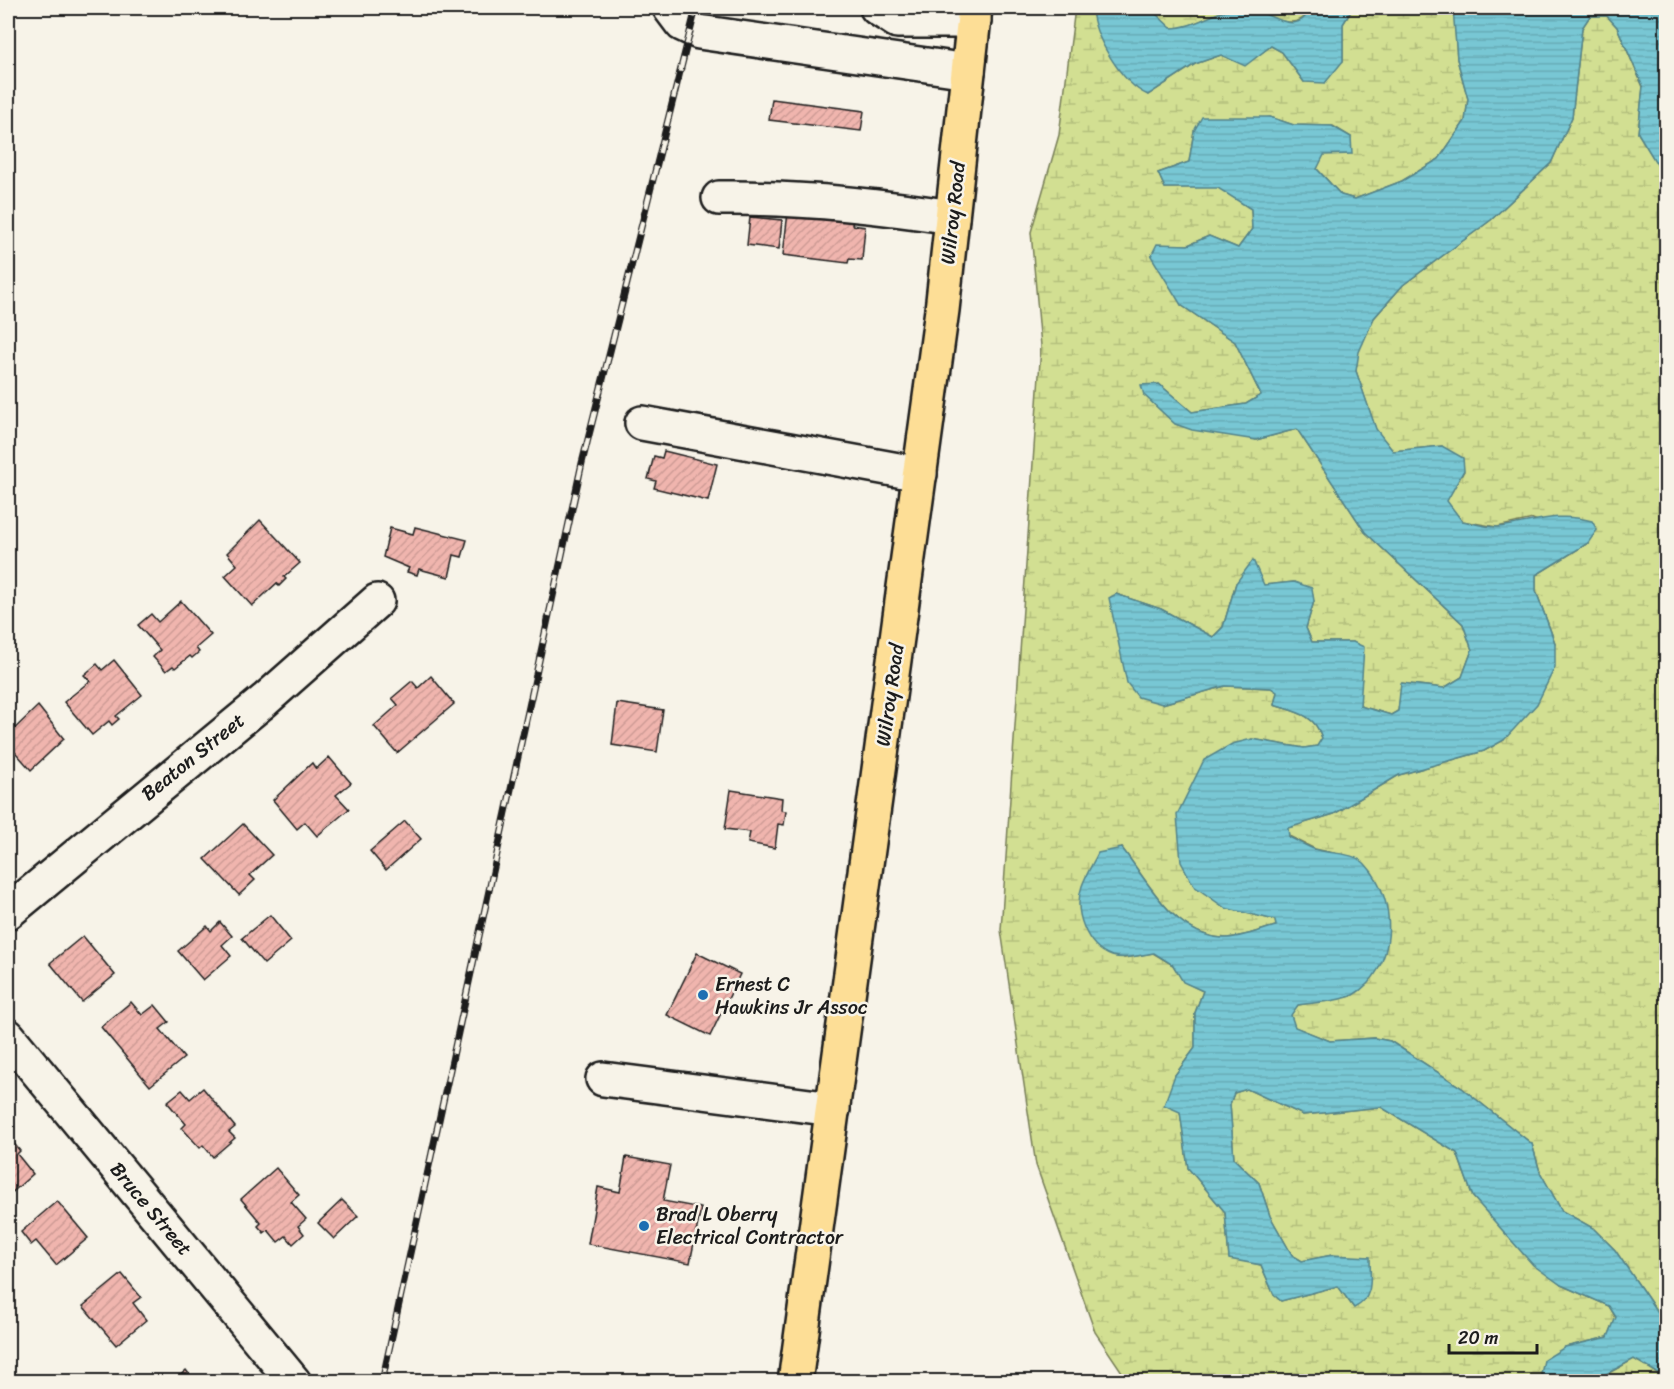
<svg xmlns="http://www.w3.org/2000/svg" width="1674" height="1389" font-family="Sriracha,sans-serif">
<defs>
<pattern id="wetland-marsh" width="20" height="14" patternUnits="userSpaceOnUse" patternTransform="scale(1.5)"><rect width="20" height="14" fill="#d2df92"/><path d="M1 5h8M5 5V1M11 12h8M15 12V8" fill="none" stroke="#b4bf7d"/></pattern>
<pattern id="water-rules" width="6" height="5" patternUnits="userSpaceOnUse" patternTransform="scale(1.5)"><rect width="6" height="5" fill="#78c7d4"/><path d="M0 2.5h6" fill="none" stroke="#67aab5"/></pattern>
<pattern id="building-hatch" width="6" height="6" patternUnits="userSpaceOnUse" patternTransform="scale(1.5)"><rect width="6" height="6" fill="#f0b5ae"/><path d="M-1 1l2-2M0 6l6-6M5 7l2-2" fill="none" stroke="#cd9b95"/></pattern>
</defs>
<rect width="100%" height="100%" fill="#f7f3e8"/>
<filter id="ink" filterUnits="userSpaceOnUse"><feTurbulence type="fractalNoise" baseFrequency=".0167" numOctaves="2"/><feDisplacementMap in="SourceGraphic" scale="12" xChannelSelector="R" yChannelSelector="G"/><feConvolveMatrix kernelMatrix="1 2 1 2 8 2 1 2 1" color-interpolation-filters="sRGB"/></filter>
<g filter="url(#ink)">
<g fill="url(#wetland-marsh)" stroke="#777e57" stroke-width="1.5">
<path d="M1075,8H1092V12L1148,95L1195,64L1221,55L1245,65L1271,46L1282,52L1304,82L1343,61V24L1353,8L1454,9L1457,59L1468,99L1465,121L1439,159L1402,181L1355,199L1341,195L1317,169L1323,154L1351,137L1333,126L1293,125L1270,117L1194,131L1189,162L1158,173L1165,188L1218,187L1251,209L1252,229L1238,248L1209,236L1188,245H1157L1181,305L1235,342L1261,395L1246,404L1192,412L1159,384L1144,395L1256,440L1297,429L1365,532L1463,624L1472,650L1462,677L1444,688L1402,683L1398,711L1391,715L1360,706L1353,642H1312L1306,628L1314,601L1294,582L1264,585L1236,583L1223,627L1213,637L1161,609L1116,594L1162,704L1225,686L1271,688L1277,692L1274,705C1296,712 1315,714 1322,738L1318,746L1304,748L1252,739L1225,908L1275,920L1276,926C1260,930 1238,939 1222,938C1174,935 1148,882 1122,848L1124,958L1153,953L1173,965L1184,982L1203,991L1195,1013V1048L1175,1075L1188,1168L1225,1212L1229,1258L1261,1265L1274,1295L1281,1301L1338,1286L1354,1308L1332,1255L1302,1261L1292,1255L1270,1216L1259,1183L1234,1159L1230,1104L1234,1093L1247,1089L1303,1115L1381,1107L1457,1153L1473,1197L1561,1285L1609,1306L1616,1318L1608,1337L1565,1347L1541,1374L1547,1381H1128L1095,1332L1036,1165L1001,930L1041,346L1031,232L1059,135Z"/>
<path d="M1156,8H1231L1183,28H1170L1155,13Z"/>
<path d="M1250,8H1310C1300,35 1267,16 1250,8Z"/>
<path d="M1590,16H1607L1617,27L1643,87L1638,133L1661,170L1666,171V1325L1615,1250L1593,1228L1562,1211L1540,1172L1532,1144L1462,1088L1390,1041L1374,1038L1330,1041L1294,1027L1290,1014L1298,1005L1351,996L1353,857L1315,849L1289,836L1287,828L1334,814L1399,775L1484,751L1504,740L1555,643L1536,591V575L1588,543L1533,519L1497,527L1462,521L1446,501L1464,471L1442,446L1393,451L1376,430L1356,371L1358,352L1374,318L1403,285L1491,220L1551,163L1572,117L1582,28Z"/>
<path d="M1634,1359L1666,1378V1381L1593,1382Z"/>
</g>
<g fill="url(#water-rules)" stroke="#53838a" stroke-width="1.5">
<path d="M1092,8H1156L1155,13L1171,28C1198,28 1219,6 1246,8C1264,8 1298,41 1310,8H1353L1343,24V61L1325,83L1304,82L1282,52L1271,46L1245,66L1221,55L1195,64L1148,95C1122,84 1093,36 1092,8Z"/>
<path d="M1453,8H1666C1667,24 1662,71 1666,83V171H1661L1638,133L1643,86L1617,27L1607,16H1590L1582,28L1572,117L1551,163L1491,220L1403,285L1374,318L1359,352L1356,371L1376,429L1393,451L1442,446L1463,458L1464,470L1447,501L1462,521C1473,523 1488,528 1499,527C1532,523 1558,511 1592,521L1597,530L1588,543L1536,575V591L1555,643V667L1537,704L1504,740L1484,751L1399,775L1334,814L1288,828L1289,837C1298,841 1306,846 1314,849C1331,855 1354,851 1366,865C1399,901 1397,970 1353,995C1339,1002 1314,1002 1298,1005L1291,1015L1295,1027L1330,1041L1374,1038L1390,1041L1462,1088L1532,1144L1540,1172L1562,1211L1593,1228L1615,1250L1666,1325V1378L1634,1359L1593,1381H1547L1541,1374L1544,1360L1565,1347L1608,1337L1616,1317L1609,1306L1561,1285L1533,1265L1473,1197L1457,1153L1381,1107L1303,1115L1247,1089L1234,1093L1230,1104L1234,1159L1259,1183L1270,1216L1292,1255L1302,1261L1332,1255L1370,1257C1370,1278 1375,1298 1354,1308L1338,1286L1281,1301L1274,1295L1261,1265L1229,1259L1225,1212L1188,1168L1180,1112L1164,1105L1175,1075L1195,1048V1013L1203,991L1183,982L1173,965L1154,953C1140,955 1125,960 1112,956C1086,947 1073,911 1082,886C1086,875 1093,863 1098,853L1122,848C1148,882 1174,935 1222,938C1238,939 1260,930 1276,926L1275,920L1225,908L1194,886L1181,862L1177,815L1204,760L1232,744L1252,739L1304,748L1317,746L1322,738C1315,714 1296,712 1274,705L1277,692L1271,688L1225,686L1162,704L1138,697L1127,683L1109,598L1116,594L1161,609L1213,637L1223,627L1236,583L1253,560L1264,585L1294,582L1312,588L1314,601L1306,628L1312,642H1353L1364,647L1360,706L1391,715L1398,711L1401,683L1444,688L1462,677L1472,650L1463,624L1365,532L1297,429L1256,440L1192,430L1175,424L1144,395L1141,385L1159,384L1192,412L1246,404L1261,395L1235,342L1181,305L1151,256L1157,244L1188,245L1209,236L1238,248L1252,229L1251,209L1218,188H1165L1158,173L1189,162L1194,131L1202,117H1270L1294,125L1332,126L1351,137L1352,154L1324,155L1317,169L1341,195L1355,199L1402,181L1439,159L1465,121L1468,99L1457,59Z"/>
</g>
<g fill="url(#building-hatch)" stroke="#1c1c1c" stroke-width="1.5">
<path d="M772,99L864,111L861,131L769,120Z"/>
<path d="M788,212L853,220L852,225L865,227L862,260L849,259L848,263L783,255Z"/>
<path d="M750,217L782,220L779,249L747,245Z"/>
<path d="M664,451L717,464L708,501L654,488L656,481L648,479L654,456L662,458Z"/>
<path d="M260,520L300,563L284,577L286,579L279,586L277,583L252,606L225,576L237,565L227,553Z"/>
<path d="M415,527L467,540L462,557L454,555L449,577L419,569L417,575L407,572L409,568L383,557L390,528L413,534Z"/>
<path d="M181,601L211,635L196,648L199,652L192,658L190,656L175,668L173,666L166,671L153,657L160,650L138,625L151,614L158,622Z"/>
<path d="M114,660L142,695L116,716L119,719L112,725L109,721L92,735L64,702L90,681L84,675L97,664L102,670Z"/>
<path d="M431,676L454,704L397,753L374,726L398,705L392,698L412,681L418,688Z"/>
<path d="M617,703L663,710L657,752L612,745Z"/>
<path d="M38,706L64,739L31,770L8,744V735Z"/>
<path d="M329,757L351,783L336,795L349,809L317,836L305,822L297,829L273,800L312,763L316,769Z"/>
<path d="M731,790L782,798L781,810L786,811L784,825L778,824L775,848L748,843L750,832L725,829Z"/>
<path d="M405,821L421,839L386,870L370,851Z"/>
<path d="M243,824L272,855L250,875L255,880L239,895L205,859Z"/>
<path d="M270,915L291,941L264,964L242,938Z"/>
<path d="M220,922L232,936L222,945L231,956L203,980L178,951L207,926L211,931Z"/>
<path d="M83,936L115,975L82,1002L50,963Z"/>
<path d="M697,953L740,974L710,1036L667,1015Z"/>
<path d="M131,1002L142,1015L155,1005L169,1022L160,1029L184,1058L150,1086L101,1027Z"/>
<path d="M203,1088L235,1127L229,1132L235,1138L213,1157L203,1145L200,1148L182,1128L186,1124L167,1102L182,1090L190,1099Z"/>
<path d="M12,1141L20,1151L17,1154L33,1174L8,1196V1143Z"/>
<path d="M626,1157L670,1165L663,1201L701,1208L690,1263L588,1244L598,1187L620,1192Z"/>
<path d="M276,1168L299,1195L291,1202L306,1219L298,1226L304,1234L293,1244L286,1236L278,1242L268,1230L264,1233L258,1226L261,1223L241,1199Z"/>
<path d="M342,1200L358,1216L334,1239L318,1223Z"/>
<path d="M57,1201L88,1238L56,1265L36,1241L31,1245L21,1232Z"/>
<path d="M122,1274L141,1297L133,1303L146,1320L116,1345L83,1306Z"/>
<path d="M186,1370L195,1382H173Z"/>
</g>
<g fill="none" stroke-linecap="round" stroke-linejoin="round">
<g stroke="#1c1c1c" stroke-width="38">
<g id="minor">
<path d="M670,8L682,24L699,32L968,71"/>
<path d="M877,8L897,21H974"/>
<path d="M719,198C798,197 874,205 952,217"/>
<path d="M642,423L920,474"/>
<path d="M8,912L265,700L377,601"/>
<path d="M8,1036L294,1382"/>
<path d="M603,1079L833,1109"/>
</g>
</g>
<g stroke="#1c1c1c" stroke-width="38">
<path id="major" d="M795,1382L942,310L975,8"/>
</g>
<use href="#minor" stroke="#f7f3e8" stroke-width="33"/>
<use href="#major" stroke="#fdde96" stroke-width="33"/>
<g stroke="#1c1c1c" stroke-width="7">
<path id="rail" d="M382,1382L582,463L696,8"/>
</g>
<use href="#rail" stroke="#f7f3e8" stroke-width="4.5" stroke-dasharray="14" stroke-linecap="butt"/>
</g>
</g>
<g fill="#1f6fb2" stroke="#f7f3e8" stroke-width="2">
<circle cx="703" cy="995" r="6"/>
<circle cx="644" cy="1226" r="6"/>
</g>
<g text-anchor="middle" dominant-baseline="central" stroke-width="5" stroke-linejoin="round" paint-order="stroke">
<g font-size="20" fill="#1c1c1c" stroke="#f7f3e8">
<text transform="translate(953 213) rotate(-84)">Wilroy Road</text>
<text transform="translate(890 695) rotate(-82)">Wilroy Road</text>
<text transform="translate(193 757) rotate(-39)">Beaton Street</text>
<text transform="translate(151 1209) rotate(50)">Bruce Street</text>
</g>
<g font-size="20" fill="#1c1c1c" stroke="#f7f3e8" text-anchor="start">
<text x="715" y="984">Ernest C<tspan x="715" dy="23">Hawkins Jr Assoc</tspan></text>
<text x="656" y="1214">Brad L Oberry<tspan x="656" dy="23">Electrical Contractor</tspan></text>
</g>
</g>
<rect width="1674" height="1389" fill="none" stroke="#f7f3e8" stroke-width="30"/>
<rect x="15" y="15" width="1644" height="1359" fill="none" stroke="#1c1c1c" stroke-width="2" filter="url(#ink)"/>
<path d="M1449 1344v9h88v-9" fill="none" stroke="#1c1c1c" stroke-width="3"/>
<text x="1458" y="1344" font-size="18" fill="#1c1c1c" stroke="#f7f3e8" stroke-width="4.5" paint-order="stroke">20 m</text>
</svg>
